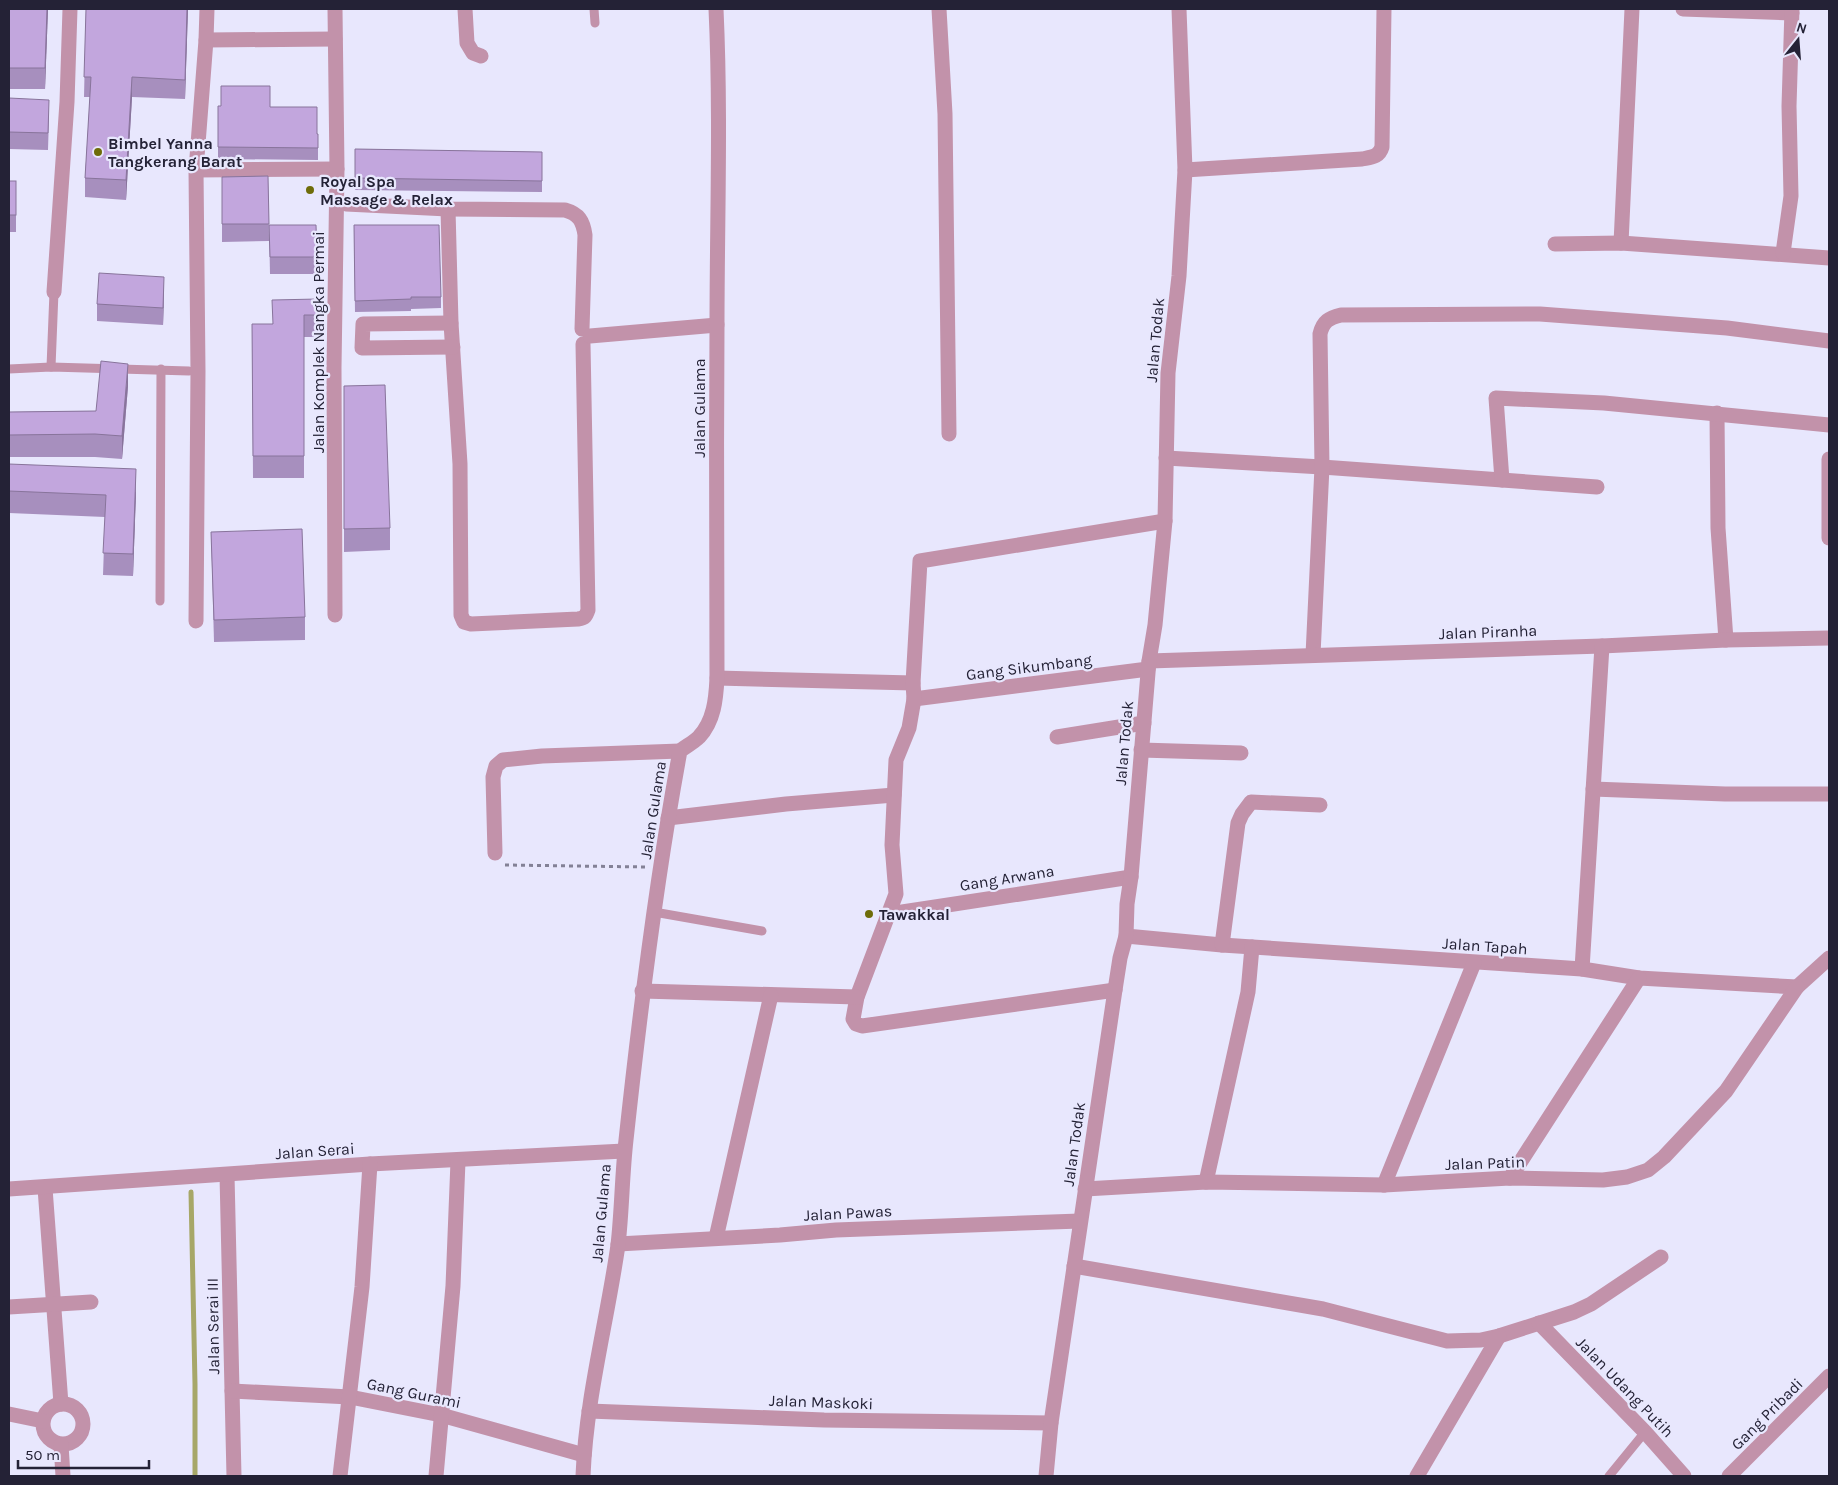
<svg xmlns="http://www.w3.org/2000/svg" width="1838" height="1485" font-family="Karla,sans-serif">
<rect width="100%" height="100%" fill="#e8e7fd"/>
<g fill="none" stroke-linecap="round" stroke-linejoin="round">
<path stroke="#a7a768" stroke-width="5" d="M191,1192L195,1384V1476"/>
<path stroke="#838196" stroke-width="3" stroke-dasharray="4 4" stroke-linecap="butt" d="M505,865L646,867"/>
<g stroke="#c292aa" stroke-width="9">
<path d="M594,9L595,23"/>
<path d="M51,367L54,292"/>
<path d="M9,369L51,367L189,371"/>
<path d="M160,601L161,369"/>
<path d="M654,912L762,931"/>
<path d="M1609,1476L1645,1432"/>
</g>
<g stroke="#c292aa" stroke-width="15">
<path d="M465,9L467,43L473,53L481,56"/>
<path d="M939,9L945,114L949,434"/>
<path d="M1683,9L1792,13"/>
<path d="M206,40L335,39"/>
<path d="M196,170L337,169"/>
<path d="M1185,170L1362,159C1372,157 1379,157 1382,147L1384,9"/>
<path d="M346,204L448,209L565,210C579,214 583,221 585,235L582,329"/>
<path d="M448,209L451,323L460,464L461,615L464,622L471,624L578,619C585,618 586,616 588,610L583,344"/>
<path d="M1621,243L1632,9"/>
<path d="M1555,244L1621,243L1829,258"/>
<path d="M1783,253L1791,196L1789,106L1792,9"/>
<path d="M54,292L67,102L70,9"/>
<path d="M451,323L363,324L362,348L453,347"/>
<path d="M590,336L717,325"/>
<path d="M1717,413L1718,528L1726,640"/>
<path d="M1166,458L1322,467L1597,487"/>
<path d="M1829,459V538"/>
<path d="M1502,480L1496,398L1604,403L1829,425"/>
<path d="M335,615L334,368L337,169L335,9"/>
<path d="M196,621L198,371L196,170L206,40L207,9"/>
<path d="M1313,655L1322,467L1320,334C1323,321 1329,318 1341,315L1540,314L1727,328L1829,341"/>
<path d="M1149,661L1602,646L1726,640L1829,638"/>
<path d="M717,678L913,683"/>
<path d="M914,699L1148,669"/>
<path d="M1057,737L1144,723"/>
<path d="M1141,750L1241,753"/>
<path d="M1593,789L1725,794H1829"/>
<path d="M668,818L786,804L894,795"/>
<path d="M495,853L493,777L496,766L503,760L542,756L680,751"/>
<path d="M889,914L1131,877"/>
<path d="M1126,936L1222,945L1582,969L1639,978L1797,987L1829,958"/>
<path d="M1222,945L1238,823L1242,814L1251,802L1320,805"/>
<path d="M1582,969L1602,646"/>
<path d="M1115,990L862,1026L856,1024L853,1019L857,997L896,894L892,845L896,760L909,728L914,699L913,683L920,561L1165,521"/>
<path d="M642,991L857,997"/>
<path d="M227,1175L234,1476"/>
<path d="M1510,1178L1639,978"/>
<path d="M1206,1182L1248,992L1252,947"/>
<path d="M1384,1185L1474,963"/>
<path d="M45,1188L61,1404"/>
<path d="M9,1189L370,1164L624,1151"/>
<path d="M1085,1189L1206,1182L1384,1185L1510,1178L1603,1180L1627,1177L1648,1170L1664,1157L1726,1091L1797,987"/>
<path d="M716,1238L771,995"/>
<path d="M618,1244L780,1235L836,1230L1080,1221"/>
<path d="M1074,1266L1323,1309L1447,1341L1481,1340L1499,1336L1574,1312L1591,1304L1661,1257"/>
<path d="M9,1307L91,1302"/>
<path d="M1539,1323L1645,1432L1684,1476"/>
<path d="M232,1391L350,1397L441,1415L584,1455"/>
<circle cx="63" cy="1424" r="20"/>
<path d="M589,1411L824,1420L1051,1423"/>
<path d="M9,1414L43,1421"/>
<path d="M61,1445L63,1476"/>
<path d="M340,1476L362,1287L370,1164"/>
<path d="M436,1476L453,1286L458,1161"/>
<path d="M583,1476C586,1398 607,1322 618,1245C622,1210 622,1175 626,1140C640,1010 656,880 680,751C686,746 693,743 699,737C714,721 716,699 717,678C717,561 716,444 717,327C717,221 721,115 716,9"/>
<path d="M1046,1476L1051,1423L1115,990L1120,958L1126,936L1127,904L1131,877L1149,661L1155,625L1165,521L1168,373L1179,276L1185,170L1179,9"/>
<path d="M1417,1476L1499,1336"/>
<path d="M1729,1476L1829,1376"/>
</g>
</g>
<g fill="#a78fbe">
<path d="M9,9H48L45,89H9Z"/>
<path d="M86,9H188L185,99L132,97L126,200L85,197V178L90,97H84Z"/>
<path d="M9,98L49,117L48,150L9,149Z"/>
<path d="M218,106L270,107L317,134H318V160L218,159Z"/>
<path d="M355,149L542,152V192L355,190Z"/>
<path d="M268,176L269,241L222,242V177Z"/>
<rect x="9" y="181" width="7" height="51"/>
<path d="M269,225H316L317,274H270Z"/>
<path d="M354,225L441,297V308L411,309V311L355,312Z"/>
<path d="M164,294L163,325L97,321V304Z"/>
<path d="M318,299V337H304V478H253L252,324H272Z"/>
<path d="M128,386L122,459L95,457H9V412L96,411Z"/>
<path d="M344,386L390,528V550L344,552Z"/>
<path d="M9,464L136,492L133,576L103,575L105,517L9,513Z"/>
<path d="M211,532L305,617V640L214,642Z"/>
</g>
<g fill="#88749b">
<path d="M47,9H48L45,89V68Z"/>
<path d="M187,9H188L185,99V80Z"/>
<path d="M132,77V97L126,200V180Z"/>
<path d="M164,277V294L163,325V308Z"/>
<path d="M128,364V386L122,459V436Z"/>
<path d="M136,469V492L133,576V554Z"/>
</g>
<g fill="#c2a6dd" stroke="#88749b">
<path d="M9,9H47L45,68H9Z"/>
<path d="M86,9H187L185,80L132,77L126,180L85,178L91,77H84Z"/>
<path d="M221,86H270V107H317V134H318V148L218,147V106H221Z"/>
<path d="M9,98L49,100L48,133L9,132Z"/>
<path d="M355,149L542,152V181L355,178Z"/>
<path d="M268,176L269,224H222V177Z"/>
<rect x="9" y="181" width="7" height="34"/>
<path d="M269,225H316L317,257H270Z"/>
<path d="M354,225H439L441,297H411V299L355,301Z"/>
<path d="M99,273L164,277L163,308L97,304Z"/>
<path d="M318,299V315H304V456H253L252,324H273L272,300Z"/>
<path d="M101,361L128,364L122,436L95,434L9,435V412L96,411Z"/>
<path d="M385,385L390,528L344,529V386Z"/>
<path d="M9,464L136,469L133,554L103,553L106,495L9,491Z"/>
<path d="M302,529L305,617L214,620L211,532Z"/>
</g>
<g fill="#6e6c09" stroke="#e8e7fd" stroke-width="2">
<circle cx="98" cy="152" r="5"/>
<circle cx="310" cy="190" r="5"/>
<circle cx="869" cy="914" r="5"/>
</g>
<g text-anchor="middle" dominant-baseline="central" stroke-width="4.5" stroke-linejoin="round" paint-order="stroke">
<g font-size="16" font-weight="bold" fill="#242236" stroke="#e8e7fd" text-anchor="start">
<text x="108" y="143">Bimbel Yanna<tspan x="108" dy="18">Tangkerang Barat</tspan></text>
<text x="320" y="181">Royal Spa<tspan x="320" dy="18">Massage &amp; Relax</tspan></text>
<text x="879" y="914">Tawakkal</text>
</g>
<g font-size="16" fill="#242236" stroke="#e8e7fd">
<text transform="translate(1155 340) rotate(-85)">Jalan Todak</text>
<text transform="translate(318 342) rotate(-90)">Jalan Komplek Nangka Permai</text>
<text transform="translate(699 408) rotate(-90)">Jalan Gulama</text>
<text transform="translate(1488 632) rotate(-2)">Jalan Piranha</text>
<text transform="translate(1029 667) rotate(-7)">Gang Sikumbang</text>
<text transform="translate(1124 743) rotate(-85)">Jalan Todak</text>
<text transform="translate(653 810) rotate(-81)">Jalan Gulama</text>
<text transform="translate(1007 878) rotate(-9)">Gang Arwana</text>
<text transform="translate(1485 946) rotate(4)">Jalan Tapah</text>
<text transform="translate(1074 1144) rotate(-82)">Jalan Todak</text>
<text transform="translate(315 1151) rotate(-4)">Jalan Serai</text>
<text transform="translate(1485 1163) rotate(-2)">Jalan Patin</text>
<text transform="translate(601 1213) rotate(-85)">Jalan Gulama</text>
<text transform="translate(848 1213) rotate(-3)">Jalan Pawas</text>
<text transform="translate(213 1326) rotate(-91)">Jalan Serai III</text>
<text transform="translate(1625 1387) rotate(46)">Jalan Udang Putih</text>
<text transform="translate(414 1393) rotate(12)">Gang Gurami</text>
<text transform="translate(821 1402) rotate(2)">Jalan Maskoki</text>
<text transform="translate(1767 1414) rotate(-45)">Gang Pribadi</text>
</g>
</g>
<rect width="1838" height="1485" fill="none" stroke="#242236" stroke-width="20"/>
<g transform="translate(1798 40) rotate(17)" stroke="#e8e7fd" stroke-width="4" paint-order="stroke">
<path d="M0-4L9 19L0 12L-9 19Z" fill="#242236"/>
<text y="-8" font-size="14" font-weight="bold" text-anchor="middle" fill="#242236">N</text>
</g>
<path d="M18 1460v8h131v-8" fill="none" stroke="#242236" stroke-width="2.5"/>
<text x="25" y="1460" font-size="15" fill="#242236" stroke="#e8e7fd" stroke-width="4" paint-order="stroke">50 m</text>
</svg>
